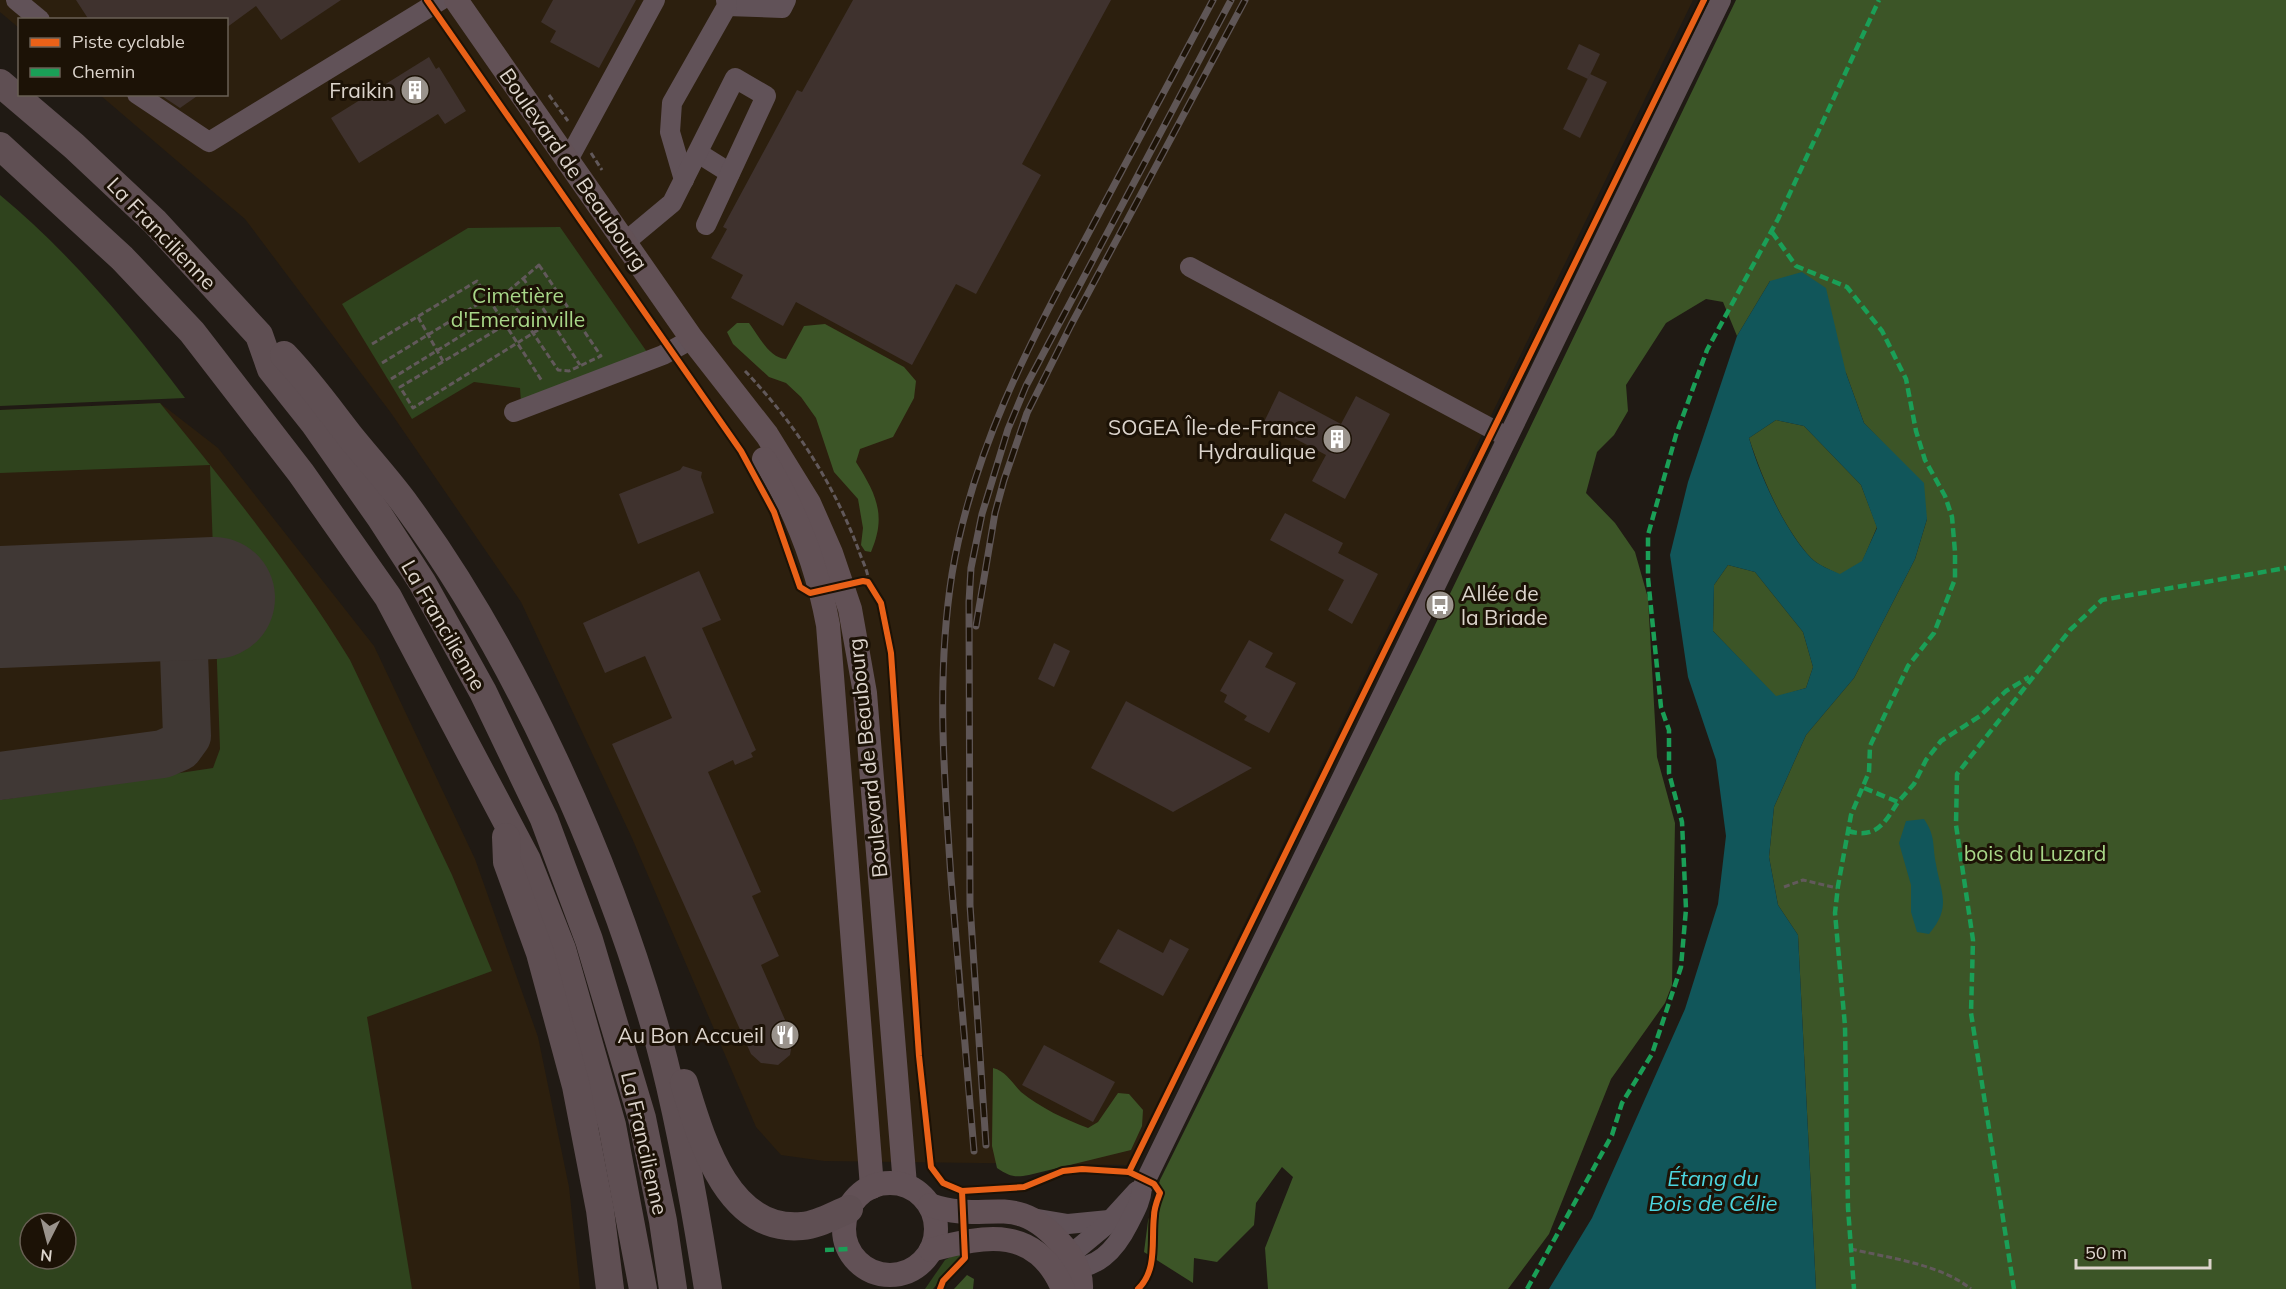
<svg xmlns="http://www.w3.org/2000/svg" width="2286" height="1289" font-family="Mulish,sans-serif">
<rect width="100%" height="100%" fill="#201a14"/>
<g fill="#2c1f0e" fill-rule="evenodd">
<path d="M0,0H1693L1127,1165L824,1161L781,1155L756,1127L632,838L521,602L391,413L245,219L100,95L226,94V20H20L19,28L0,12Z"/>
<path d="M160,403L218,448L374,646L475,859L538,1037L569,1187L580,1289H0V410ZM30,1223H66V1259H30Z"/>
</g>
<g fill="#2f431d" fill-rule="evenodd">
<path d="M0,195C70,253 130,325 185,398L0,406Z"/>
<path d="M560,227L647,352L521,402L520,388L474,382L412,419L342,304L468,228Z"/>
<path d="M160,403C227,485 295,570 350,660L452,875L492,971L367,1017L412,1289H0V800L213,768L220,749L210,465L0,473V410ZM30,1223H66V1259H30Z"/>
<path d="M960,1252L961,1256L933,1289H925L945,1260Z"/>
</g>
<g fill="#3c5527">
<path d="M1736,0H2286V1289H1816L1798,935L1778,905L1769,857L1774,807L1806,735L1854,678L1915,559L1927,519L1893,453L1864,423L1846,373L1770,281L1737,336L1723,302L1706,299L1666,323L1626,385L1628,411L1614,435L1597,452L1586,493L1615,523L1635,552L1648,598L1657,757L1675,823L1672,985L1665,1003L1611,1079L1549,1234L1508,1289H1268L1265,1248L1293,1177L1282,1167L1256,1203L1254,1225L1217,1262L1194,1258L1193,1283L1144,1252L1148,1221L1160,1180L1421,654Z"/>
<path d="M737,323H749C759,336 769,358 786,359L804,326L825,324L904,367L916,381L914,398L893,437L860,449L856,462C876,494 887,515 871,552L865,551L861,545L863,528L858,499L834,472L816,418L801,397L786,383L769,377L733,344L727,332Z"/>
<path d="M1776,420L1804,426L1861,485L1877,527L1862,562L1840,575C1831,570 1818,565 1811,558C1782,526 1762,478 1749,438Z"/>
<path d="M1728,565L1755,572L1803,632L1813,667L1806,688L1776,697L1713,631L1714,585Z"/>
<path d="M993,1068C1006,1071 1012,1083 1021,1092C1039,1107 1066,1120 1088,1128L1098,1122L1118,1093L1129,1094L1143,1110L1142,1126L1131,1150L1029,1175C1014,1178 1009,1176 997,1168L992,1146Z"/>
<path d="M967,1275L974,1279L973,1289H954Z"/>
</g>
<g fill="#11565a" fill-rule="evenodd">
<path d="M1802,272L1826,288L1846,373L1864,423L1924,483L1927,519L1915,559L1854,678L1806,735L1774,807L1769,857L1778,905L1798,935L1816,1289H1549L1592,1218L1685,1009L1718,904L1726,836L1716,760L1688,677L1670,555L1688,482L1737,336L1770,281ZM1776,420L1804,426L1861,485L1877,528L1862,561L1840,574C1831,570 1818,565 1811,558C1784,529 1760,476 1749,438ZM1728,565L1755,572L1803,632L1813,667L1806,688L1776,696L1713,631L1714,585Z"/>
<path d="M1924,819C1936,837 1932,844 1936,864C1941,894 1952,907 1929,934L1917,932L1911,912V885L1899,843L1906,821Z"/>
</g>
<g fill="none" stroke-linecap="round" stroke-linejoin="round">
<path stroke="#403835" stroke-width="48" d="M0,776L163,754L179,747L187,736L182,599"/>
<path stroke="#403835" stroke-width="122" d="M0,607L214,598"/>
</g>
<g fill="#3f322e">
<path d="M76,0H341L281,40L256,6L226,28V20H89Z"/>
<path d="M553,0H636L599,68L550,42L556,31L541,22Z"/>
<path d="M853,0H1111L1022,164L1041,175L976,294L956,284L912,365L796,302L783,326L731,298L743,275L711,258L727,229L723,227L797,90L802,92Z"/>
<path d="M1579,44L1600,54L1588,79L1567,69Z"/>
<path d="M429,57L436,69L439,67L466,111L445,124L438,114L359,163L331,118Z"/>
<path d="M1590,74L1607,82L1580,138L1563,129Z"/>
<path d="M159,94H200L180,108Z"/>
<path d="M1279,391L1341,424L1356,396L1390,414L1345,499L1312,481L1326,455L1264,422Z"/>
<path d="M683,466L702,472L701,477L714,513L638,544L619,494L680,470Z"/>
<path d="M1285,513L1343,543L1338,553L1378,574L1352,624L1328,610L1344,580L1270,540Z"/>
<path d="M699,571L721,620L702,628L756,750L751,753L753,757L735,765L733,760L708,772L761,892L752,896L779,956L761,965L793,1038L790,1055L778,1065L761,1063L751,1054L612,744L672,718L645,656L605,673L583,623Z"/>
<path d="M1249,640L1273,653L1265,667L1296,683L1269,733L1244,720L1247,716L1224,702L1227,695L1220,691Z"/>
<path d="M1054,643L1070,651L1054,687L1038,679Z"/>
<path d="M1126,701L1252,768L1173,812L1091,768Z"/>
<path d="M1118,929L1163,953L1170,939L1189,949L1163,996L1099,962Z"/>
<path d="M1044,1045L1115,1082L1093,1122L1022,1085Z"/>
</g>
<g fill="none" stroke-linecap="round" stroke-linejoin="round">
<g stroke="#62595b" stroke-width="3" stroke-dasharray="6 3" stroke-linecap="butt">
<path d="M549,95L568,121"/>
<path d="M591,153L602,170"/>
<path d="M539,265L601,356L569,371L558,370L506,293Z"/>
<path d="M523,278L580,365"/>
<path d="M418,317L443,361"/>
<path d="M505,325L400,387L413,408L570,310"/>
<path d="M372,344L477,281L542,381"/>
<path d="M382,363L488,298"/>
<path d="M745,371C794,422 834,484 859,551C862,561 869,572 868,582"/>
<path d="M391,379L498,313"/>
<path d="M1784,887L1803,880L1837,888"/>
<path d="M1851,1249C1889,1258 1940,1264 1971,1289"/>
</g>
<g stroke="#615258" stroke-width="20">
<path d="M16,0L40,20"/>
<path d="M727,6L782,8L786,0"/>
<path d="M137,94L209,142L441,0"/>
<path d="M698,153L730,173"/>
<path d="M568,160L655,0"/>
<path d="M684,180L670,132L672,103L727,6L726,0"/>
<path d="M624,243L672,203L735,78L766,96L706,225"/>
<path d="M1190,267L1507,437"/>
<path d="M514,412L663,355L692,339"/>
<path d="M1032,1218L1068,1224L1109,1220"/>
<path d="M1058,1265L1105,1226L1137,1191"/>
<path d="M1064,1269C1097,1270 1115,1251 1129,1223C1135,1211 1141,1201 1142,1188L1721,0"/>
</g>
<g stroke="#625156" stroke-width="24">
<path d="M456,0L692,339L767,435L809,503L831,553L850,609L865,693L905,1185"/>
<path d="M764,459C796,510 817,566 828,625L872,1187"/>
<circle cx="890" cy="1229" r="46"/>
<path d="M930,1205C988,1226 1014,1187 1064,1247C1074,1259 1082,1273 1081,1289"/>
<path d="M931,1250C987,1235 1036,1226 1063,1289"/>
</g>
<g stroke="#5f4f53" stroke-width="28">
<path d="M0,83L74,146L155,222L259,335L271,369L314,423L380,517L422,582L483,692L544,819L589,940L642,1118L663,1221L673,1289"/>
<path d="M0,146L122,258L192,332L301,473L388,597L527,860L562,949L612,1125L643,1289"/>
<path d="M284,355C309,381 331,412 353,440C371,462 390,483 406,505C516,655 608,859 658,1038C680,1119 695,1205 708,1289"/>
<path d="M506,837L507,862L540,953L576,1086L600,1210L610,1289"/>
<path d="M684,1083C701,1138 727,1233 802,1226C818,1225 834,1215 849,1209"/>
</g>
<g stroke="#5f5656" stroke-width="7">
<g id="rail">
<path d="M976,626L995,513L1004,480L1027,413L1071,325L1245,0"/>
<path d="M986,1145L970,905L969,602L971,568L982,514L1008,429L1026,386L1231,0"/>
<path d="M974,1151C966,1060 958,969 951,878C944,776 936,676 952,574C972,452 1029,344 1087,236C1129,157 1171,79 1213,0"/>
</g>
</g>
<use href="#rail" stroke="#1c1206" stroke-width="4.5" stroke-dasharray="14" stroke-linecap="butt"/>
<g stroke="#1a9f57" stroke-width="4.5" stroke-dasharray="9 4.5" stroke-linecap="butt">
<path d="M1772,232L1796,266L1847,287L1882,331L1906,379L1916,431L1925,460L1945,496L1952,517L1955,552V579L1934,633L1908,666L1870,746L1869,772L1851,815L1838,886L1835,913L1845,1026L1848,1208L1854,1289"/>
<path d="M1864,788L1898,802L1914,784L1926,760L1941,741L1980,716L2006,691L2029,677"/>
<path d="M1848,831C1876,839 1884,824 1898,802"/>
<path d="M825,1250L849,1249"/>
<path d="M1527,1289L1612,1135L1622,1103L1652,1054L1681,967L1686,909L1682,822L1669,773V730L1661,707L1648,578V535L1676,435L1707,350L1778,219L1879,0"/>
<path d="M2014,1289L1971,1013L1973,940L1956,825L1957,774L2070,630L2102,600L2286,568"/>
</g>
<g stroke="#1c1206" stroke-width="10">
<g id="cycleway">
<path d="M427,0L741,451L774,512L800,587L810,593L863,581L868,582L881,603L891,653L919,1056L931,1167L943,1183L962,1191L1024,1187L1063,1171L1082,1169L1129,1172L1154,1184L1160,1193C1157,1201 1154,1208 1154,1216C1151,1240 1158,1270 1138,1289"/>
<path d="M1129,1172L1704,0"/>
<path d="M940,1289L943,1281L965,1258L962,1191"/>
</g>
</g>
<use href="#cycleway" stroke="#ea6118" stroke-width="6"/>
</g>
<defs>
<g id="building-disc" transform="scale(1.5)"><circle r="9.5" fill="#9a938c" stroke="#1c1206"/><path d="M-4-6H4V6H1V3H-1V6H-4ZM-2.5-4.3h1.7v1.8h-1.7ZM.8-4.3h1.7v1.8H.8ZM-2.5-1h1.7V.8h-1.7ZM.8-1h1.7V.8H.8Z" fill="#fff"/></g>
<g id="bus-disc" transform="scale(1.5)"><circle r="9.5" fill="#9a938c" stroke="#1c1206"/><path d="M-5-6H5V4H4V6H2V4H-2V6H-4V4H-5ZM-3.5-4V0h7V-4ZM-3.5 1.2v1.5H-2V1.2ZM2 1.2v1.5H3.5V1.2Z" fill="#fff"/></g>
<g id="restaurant-disc" transform="scale(1.5)"><circle r="9.5" fill="#9a938c" stroke="#1c1206"/><path d="M-5-6h1v4h1v-4h1v4h1v-4h1v5L-1.5 .5V6h-2V.5L-5-1ZM5-6V6H3V1.5H1.5Q1.5-4 5-6Z" fill="#fff"/></g>
</defs>
<g fill-rule="evenodd">
<use href="#building-disc" x="415" y="90"/>
<use href="#building-disc" x="1337" y="439"/>
<use href="#bus-disc" x="1440" y="605"/>
<use href="#restaurant-disc" x="785" y="1035"/>
</g>
<g text-anchor="middle" dominant-baseline="central" stroke-width="6" stroke-linejoin="round" paint-order="stroke">
<g font-size="21" fill="#dcd4cc" stroke="#1c1206" text-anchor="end">
<text x="394" y="90">Fraikin</text>
<text x="1316" y="427">SOGEA Île-de-France<tspan x="1316" dy="24">Hydraulique</tspan></text>
<text x="1461" y="593" text-anchor="start">Allée de<tspan x="1461" dy="24">la Briade</tspan></text>
<text x="764" y="1035">Au Bon Accueil</text>
</g>
<g font-size="21" fill="#dcd4cc" stroke="#1c1206">
<text transform="translate(574 169) rotate(55)">Boulevard de Beaubourg</text>
<text transform="translate(162 233) rotate(46)">La Francilienne</text>
<text transform="translate(444 625) rotate(60)">La Francilienne</text>
<text transform="translate(867 758) rotate(-96)">Boulevard de Beaubourg</text>
<text transform="translate(645 1143) rotate(77)">La Francilienne</text>
</g>
<g font-size="21" fill="#a8d788" stroke="#1c1206">
<text x="518" y="295">Cimetière<tspan x="518" dy="24">d'Emerainville</tspan></text>
<text x="2035" y="853">bois du Luzard</text>
</g>
<g font-size="22" font-style="italic" fill="#4cd5df" stroke="#1c1206">
<text x="1713" y="1178">Étang du<tspan x="1713" dy="25">Bois de Célie</tspan></text>
</g>
</g>
<rect x="18" y="18" width="210" height="78" fill="#1c1206" stroke="#696055" stroke-width="1.5"/>
<rect x="30" y="38" width="30" height="9" fill="#ea6118" stroke="#696055" stroke-width="1.5"/>
<text x="72" y="48" font-size="18" fill="#dcd4cc">Piste cyclable</text>
<rect x="30" y="68" width="30" height="9" fill="#1a9f57" stroke="#696055" stroke-width="1.5"/>
<text x="72" y="78" font-size="18" fill="#dcd4cc">Chemin</text>
<g transform="translate(48 1241) rotate(186)"><circle r="28" fill="#1c1206" stroke="#696055" stroke-width="1.5"/>
<path d="M0-4.5L10 22L0 15L-10 22Z" fill="#9a938c"/>
<text y="-9" font-size="16" font-weight="bold" text-anchor="middle" fill="#dcd4cc">N</text>
</g>
<path d="M2076 1259v9h134v-9" fill="none" stroke="#dcd4cc" stroke-width="3"/>
<text x="2085" y="1259" font-size="18" fill="#dcd4cc" stroke="#1c1206" stroke-width="4.5" paint-order="stroke">50 m</text>
</svg>
